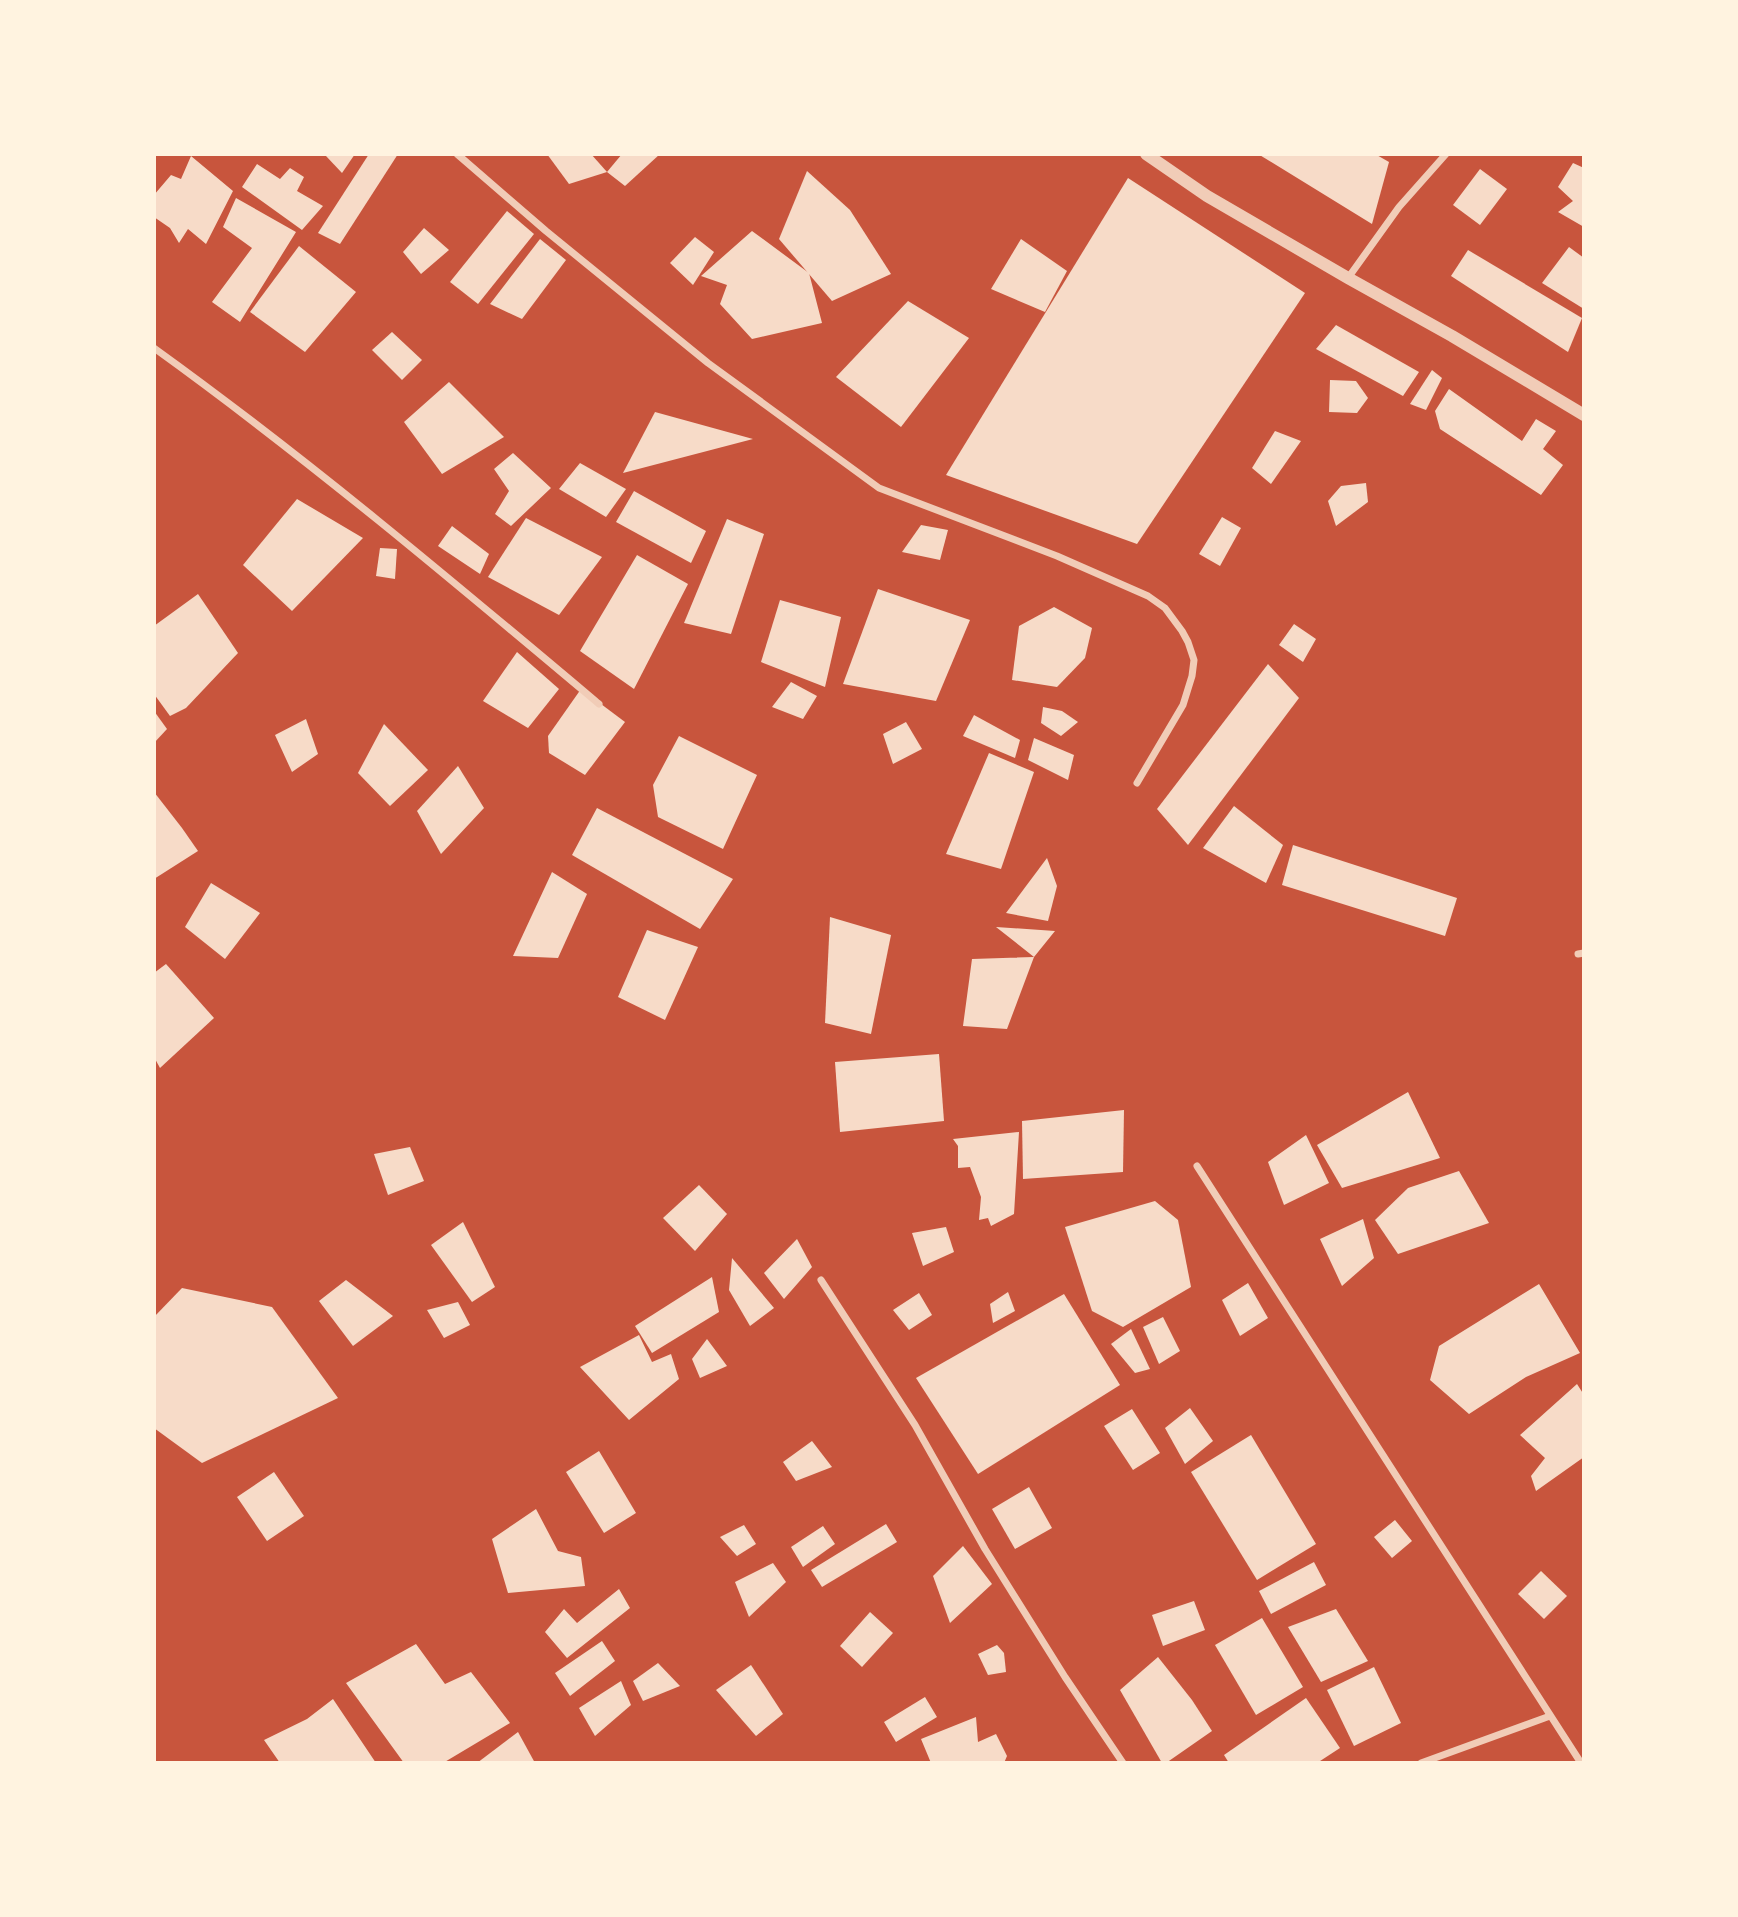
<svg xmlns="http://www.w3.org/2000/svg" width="1738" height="1917" font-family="'Source Sans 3',sans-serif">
<rect width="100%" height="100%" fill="#c8553d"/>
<g fill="#f7dbc8">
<path d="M328,154H355L342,173L326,156Z"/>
<path d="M369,154H398L340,244L318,233Z"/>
<path d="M547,154H591L607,172L569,184Z"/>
<path d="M622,154H660L625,186L607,172Z"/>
<path d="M1258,154H1375L1389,162L1372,224Z"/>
<path d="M191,156L233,191L206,244L188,229L179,243L170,228L154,217V195L171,175L181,179Z"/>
<path d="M1573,163L1584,168V227L1558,212L1573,201L1558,187Z"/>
<path d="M257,164L280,179L290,168L304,177L297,191L323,206L302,230L242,187Z"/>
<path d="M1480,169L1507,189L1480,225L1453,205Z"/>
<path d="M807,171L850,210L891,274L832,301L779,239Z"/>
<path d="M1128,178L1305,293L1137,544L946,475Z"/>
<path d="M236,198L296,232L240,322L212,302L252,248L223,227Z"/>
<path d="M507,211L534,234L478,304L450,282Z"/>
<path d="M424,228L449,250L421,274L403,252Z"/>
<path d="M752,231L809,273L822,323L752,339L720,304L727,285L701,276Z"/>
<path d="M695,237L714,252L693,285L670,263Z"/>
<path d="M540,239L566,260L522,319L490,304Z"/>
<path d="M1021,239L1067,271L1045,312L991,289Z"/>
<path d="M299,246L356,292L305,352L250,312Z"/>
<path d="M1569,247L1584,258V309L1542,283Z"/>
<path d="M1468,250L1582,318L1568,352L1451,276Z"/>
<path d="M908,301L969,338L901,427L836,377Z"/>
<path d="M1336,325L1419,372L1403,396L1316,349Z"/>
<path d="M392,332L422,360L402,380L372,350Z"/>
<path d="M1432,370L1442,378L1426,410L1410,404Z"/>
<path d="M1330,380L1356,381L1368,398L1357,413L1329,412Z"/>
<path d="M449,382L504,437L442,474L404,422Z"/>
<path d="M1449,389L1522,441L1536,419L1556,431L1543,449L1563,465L1541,495L1440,429L1435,411Z"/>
<path d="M655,412L753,439L623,473Z"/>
<path d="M1275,431L1301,441L1271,484L1252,468Z"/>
<path d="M513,453L551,488L511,526L495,514L509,491L494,469Z"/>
<path d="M580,463L626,489L606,517L559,489Z"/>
<path d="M1366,483L1368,502L1336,526L1328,501L1341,486Z"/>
<path d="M634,491L706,531L691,563L616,522Z"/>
<path d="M297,499L363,538L292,611L243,565Z"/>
<path d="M1222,517L1241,528L1220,566L1199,554Z"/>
<path d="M526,518L602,557L559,615L488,577Z"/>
<path d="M727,519L764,534L731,634L684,623Z"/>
<path d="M921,525L948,530L940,560L902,552Z"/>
<path d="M452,526L489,554L480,574L438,546Z"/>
<path d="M380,548L397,549L395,579L376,576Z"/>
<path d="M637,555L688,584L634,689L580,651Z"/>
<path d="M878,589L970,620L936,701L843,684Z"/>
<path d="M198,594L238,653L186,708L170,716L154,694V626Z"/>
<path d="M780,600L841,617L825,687L761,662Z"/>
<path d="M1054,607L1092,628L1085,658L1057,687L1012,680L1019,626Z"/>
<path d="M1294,624L1316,639L1303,662L1279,645Z"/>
<path d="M517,652L559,689L528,728L483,701Z"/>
<path d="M1268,664L1299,698L1188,845L1157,809Z"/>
<path d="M791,682L817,696L803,719L772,707Z"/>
<path d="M581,689L625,722L585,775L549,753L548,736Z"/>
<path d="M1043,707L1062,711L1078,722L1061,736L1041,723Z"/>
<path d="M154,711L167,729L154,743Z"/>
<path d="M974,715L1020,740L1015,758L963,736Z"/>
<path d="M306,719L318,754L292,772L275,735Z"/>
<path d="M906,722L922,749L893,764L883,734Z"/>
<path d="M384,724L428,770L390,806L358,773Z"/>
<path d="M679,736L757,775L723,849L658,817L653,785Z"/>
<path d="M1034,738L1074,755L1068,780L1028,760Z"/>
<path d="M989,753L1034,772L1001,869L946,854Z"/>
<path d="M458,766L484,808L441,854L417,811Z"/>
<path d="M154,792L182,828L198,851L154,879Z"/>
<path d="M1234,806L1283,845L1266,883L1203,848Z"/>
<path d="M597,808L733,879L700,929L572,855Z"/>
<path d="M1293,845L1457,898L1445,936L1282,885Z"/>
<path d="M1047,858L1057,886L1048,921L1006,913Z"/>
<path d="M552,872L587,894L558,958L513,956Z"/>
<path d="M211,883L260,913L225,959L185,927Z"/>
<path d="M830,917L891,935L871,1034L825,1023Z"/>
<path d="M996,927L1055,931L1034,957L1007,1029L963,1026L972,959L1034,957Z"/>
<path d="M647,930L698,947L665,1020L618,997Z"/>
<path d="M166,964L214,1018L160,1068L154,1057V973Z"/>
<path d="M939,1054L944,1121L840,1132L835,1062Z"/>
<path d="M1408,1092L1440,1158L1342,1188L1317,1145Z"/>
<path d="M1124,1110L1123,1172L1023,1179L1022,1121Z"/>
<path d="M1019,1132L1014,1214L991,1226L988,1218L979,1220L981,1197L970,1167L958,1168V1146L953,1139Z"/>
<path d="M1306,1135L1329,1183L1284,1205L1268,1162Z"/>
<path d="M410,1147L424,1181L388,1195L374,1154Z"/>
<path d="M1459,1171L1489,1223L1398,1254L1375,1220L1408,1188Z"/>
<path d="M699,1185L727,1214L695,1251L663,1218Z"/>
<path d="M1155,1201L1178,1220L1191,1287L1123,1327L1092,1311L1065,1227Z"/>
<path d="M1363,1219L1374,1258L1342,1286L1320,1239Z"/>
<path d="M463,1222L495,1287L472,1302L431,1245Z"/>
<path d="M946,1227L954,1252L923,1266L912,1233Z"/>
<path d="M797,1239L812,1267L784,1299L764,1273Z"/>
<path d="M732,1258L774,1308L750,1326L729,1290Z"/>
<path d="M712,1277L719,1312L652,1353L635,1326Z"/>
<path d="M346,1280L393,1316L353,1346L319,1301Z"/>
<path d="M1248,1283L1268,1318L1240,1336L1222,1300Z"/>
<path d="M1539,1284L1580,1353L1526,1377L1469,1414L1430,1380L1439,1346Z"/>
<path d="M182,1288L272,1307L338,1398L202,1463L154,1428V1317Z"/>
<path d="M1008,1292L1015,1311L993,1323L990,1304Z"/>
<path d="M919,1293L932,1315L909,1330L893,1310Z"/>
<path d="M1064,1294L1120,1385L978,1474L916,1378Z"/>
<path d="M458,1302L470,1325L444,1338L427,1310Z"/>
<path d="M1163,1317L1180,1351L1159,1364L1143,1327Z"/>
<path d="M1131,1329L1150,1369L1135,1373L1111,1344Z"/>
<path d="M639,1335L652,1362L671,1354L679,1379L629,1420L580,1367Z"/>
<path d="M707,1339L727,1366L700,1378L692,1359Z"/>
<path d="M1577,1384L1584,1395V1457L1536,1491L1531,1476L1545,1458L1520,1435Z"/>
<path d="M1190,1408L1213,1441L1185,1464L1165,1428Z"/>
<path d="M1132,1409L1160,1453L1133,1470L1104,1426Z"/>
<path d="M1251,1435L1316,1544L1257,1580L1191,1472Z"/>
<path d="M812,1441L832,1467L796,1481L783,1462Z"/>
<path d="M599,1451L636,1513L604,1533L566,1472Z"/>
<path d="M274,1472L304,1516L267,1541L237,1497Z"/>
<path d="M1029,1487L1052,1528L1015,1549L992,1509Z"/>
<path d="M536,1509L558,1551L581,1557L585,1586L508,1593L492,1539Z"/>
<path d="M1395,1520L1412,1541L1392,1558L1374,1537Z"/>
<path d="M886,1524L897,1542L822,1587L811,1570Z"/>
<path d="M744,1525L756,1544L737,1556L720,1537Z"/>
<path d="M823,1526L835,1544L803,1567L791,1547Z"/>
<path d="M963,1546L992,1584L950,1623L933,1576Z"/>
<path d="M1314,1562L1326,1585L1271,1614L1259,1591Z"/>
<path d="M773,1563L786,1582L749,1617L735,1582Z"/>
<path d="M1541,1571L1567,1596L1544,1619L1518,1594Z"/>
<path d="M619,1589L630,1608L567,1658L545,1632L564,1609L577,1623Z"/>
<path d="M1194,1601L1205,1630L1163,1646L1152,1615Z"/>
<path d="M1336,1609L1368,1661L1321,1682L1288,1627Z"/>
<path d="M870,1612L893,1633L862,1667L840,1646Z"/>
<path d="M1262,1618L1303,1687L1256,1715L1215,1645Z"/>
<path d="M602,1641L615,1661L570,1696L555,1673Z"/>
<path d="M416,1644L445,1684L471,1672L510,1723L443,1763H404L346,1683Z"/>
<path d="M997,1645L1004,1653L1006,1672L988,1675L978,1654Z"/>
<path d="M1158,1657L1192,1700L1212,1731L1166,1763H1162L1120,1690Z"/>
<path d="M658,1663L680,1686L643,1701L633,1681Z"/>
<path d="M751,1665L783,1714L756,1736L716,1690Z"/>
<path d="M1374,1667L1401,1723L1354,1746L1327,1690Z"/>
<path d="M621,1681L631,1705L595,1736L579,1708Z"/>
<path d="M925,1697L937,1717L896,1742L884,1722Z"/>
<path d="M1306,1698L1340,1748L1317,1763H1229L1224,1755Z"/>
<path d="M333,1699L376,1763H280L264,1740L307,1719Z"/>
<path d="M976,1717L978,1742L996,1734L1007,1756L1004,1763H931L921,1739Z"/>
<path d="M518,1732L535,1763H477Z"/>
</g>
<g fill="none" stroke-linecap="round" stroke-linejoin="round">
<g stroke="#f1ccb7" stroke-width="7">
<path d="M457,154L546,231L708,363L879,488L1057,556L1148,596L1165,608L1182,631L1188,642L1194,660L1192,676L1183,705L1137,783"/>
<path d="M1348,278L1399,207L1446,154"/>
<path d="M154,348C308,459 454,582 599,704"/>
<path d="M1578,954L1584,953"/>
<path d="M1197,1166L1581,1763"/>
<path d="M821,1280L915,1425L985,1549L1065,1677L1123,1763"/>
<path d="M1421,1763L1550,1716"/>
</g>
<path stroke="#f1ccb7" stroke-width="12" d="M1146,154L1207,196L1348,278L1452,336L1584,415"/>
</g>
<rect width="1738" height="1917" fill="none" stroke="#fff3e0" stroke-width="312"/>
</svg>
